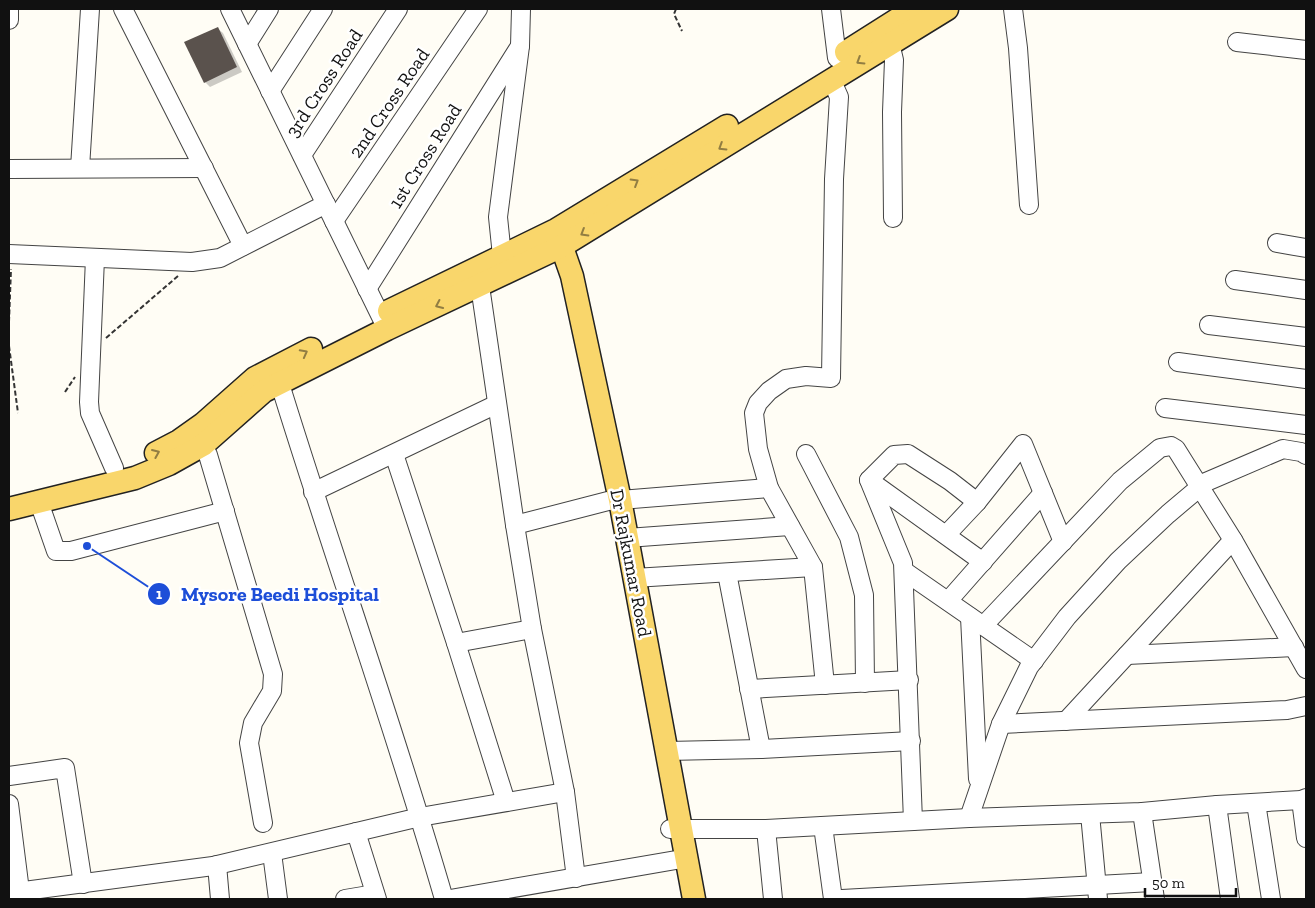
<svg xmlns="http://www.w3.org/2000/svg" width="1315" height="908" font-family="'Zilla Slab',serif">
<rect width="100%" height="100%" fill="#fffdf5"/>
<path fill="#0003" d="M217,28L223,33L242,72L210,87L205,82Z"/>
<path fill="#5a524d" d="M218,27L237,67L204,83L184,42Z"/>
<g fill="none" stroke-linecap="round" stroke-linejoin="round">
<g stroke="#444" stroke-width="20">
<g id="minor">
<path d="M123,9L243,246"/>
<path d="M230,9L387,329"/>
<path d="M831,9L837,58"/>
<path d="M1013,9L1018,48L1029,205"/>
<path d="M9,20V9"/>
<path d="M1237,42L1306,50"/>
<path d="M890,43L894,60L892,112L893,218"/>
<path d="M247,44L269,9"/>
<path d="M270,91L323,9"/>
<path d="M302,155L398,9"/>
<path d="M80,168L90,9"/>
<path d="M9,169L204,168"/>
<path d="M334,221L478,9"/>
<path d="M1277,243L1306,248"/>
<path d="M9,254L192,262L220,258L326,204"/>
<path d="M502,256L498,217L520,46L521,9"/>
<path d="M95,258L89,402L90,413L114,468"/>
<path d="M1235,280L1306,290"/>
<path d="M480,286L515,525L532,629L565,792L576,878"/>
<path d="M367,289L520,46"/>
<path d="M1209,325L1306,337"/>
<path d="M1178,362L1306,379"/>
<path d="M275,371L280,384C333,556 394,726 444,899"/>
<path d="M1165,408L1306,425"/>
<path d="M203,445L208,455L273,674L272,691L253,723L249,743L263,823"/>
<path d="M394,454L456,643L506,802"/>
<path d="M806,454L849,537L864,595L865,683"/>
<path d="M869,480L903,563L913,821"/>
<path d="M869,480L894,455L908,454L950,481L977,502"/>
<path d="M870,481L983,562"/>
<path d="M313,492L497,404"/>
<path d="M39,502L56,551H71L225,511"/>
<path d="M515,525L608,501L769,488"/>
<path d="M946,535L977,502L1023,444L1063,542"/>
<path d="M627,538L790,526"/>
<path d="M904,571L1034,661"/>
<path d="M727,573L761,749"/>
<path d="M634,578L813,567"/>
<path d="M948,601L1043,493"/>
<path d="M970,617L978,779"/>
<path d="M983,626L1120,481L1160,448L1171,446L1176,449L1233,540L1306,669"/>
<path d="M456,643L532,629"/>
<path d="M1127,655L1294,647"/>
<path d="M825,685L813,567L769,488L758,449L754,413L758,403L769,391L786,379L806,376L831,378L834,179L839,97L831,79"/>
<path d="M749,689L909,680"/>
<path d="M1066,721L1233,540"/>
<path d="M1001,724L1287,710L1306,706"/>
<path d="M667,751L761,749L911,741"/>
<path d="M9,776L65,768L83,884"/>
<path d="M1301,800L1306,838"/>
<path d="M1256,803L1271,899"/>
<path d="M9,804L21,899"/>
<path d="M1217,805L1230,899"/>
<path d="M1142,812L1155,899"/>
<path d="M1090,814L1098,899"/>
<path d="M969,818L1001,724L1029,667L1067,617L1118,561L1168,514L1206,482L1283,449L1301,452L1306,455"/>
<path d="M823,826L833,899"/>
<path d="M670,829H766L969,818L1142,812L1217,805L1301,800L1306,798"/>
<path d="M766,829L773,899"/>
<path d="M356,832L377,899"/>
<path d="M272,853L278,899"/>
<path d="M217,865L220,899"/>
<path d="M9,893L213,866L420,817L565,792"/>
<path d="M345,899L375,894"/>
<path d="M450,899L676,860"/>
<path d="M842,899L1152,882"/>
</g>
</g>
<g stroke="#222" stroke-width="25">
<g id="major">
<path d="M846,52L914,9"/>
<path d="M557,233L572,276L620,500L694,899"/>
<path d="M389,311L556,230L727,126"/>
<path d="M156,453L179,441L203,424L255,378L311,349"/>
<path d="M9,509L135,478L169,464L203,445L264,391L387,329L562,246L947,9"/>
</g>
</g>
<g stroke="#333" stroke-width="2" stroke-dasharray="5 2.5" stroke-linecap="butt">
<path d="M676,9L674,14L682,31"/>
<path d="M9,322L11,269"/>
<path d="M106,338L178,276"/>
<path d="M9,346L18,413"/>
<path d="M65,392L75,377"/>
</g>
<use href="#minor" stroke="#fff" stroke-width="18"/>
<use href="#major" stroke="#f9d66b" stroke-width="22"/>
</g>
<defs><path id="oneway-chevron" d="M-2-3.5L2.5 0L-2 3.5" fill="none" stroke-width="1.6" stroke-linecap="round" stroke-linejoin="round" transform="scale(1.25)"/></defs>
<g stroke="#917d42">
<use href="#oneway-chevron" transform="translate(860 61) rotate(148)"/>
<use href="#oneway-chevron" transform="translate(722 147) rotate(148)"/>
<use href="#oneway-chevron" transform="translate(635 182) rotate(-31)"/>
<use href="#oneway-chevron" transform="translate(584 233) rotate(149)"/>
<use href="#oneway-chevron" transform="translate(439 305) rotate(155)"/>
<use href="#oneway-chevron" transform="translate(304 353) rotate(-28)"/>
<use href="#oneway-chevron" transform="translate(156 453) rotate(-23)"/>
</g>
<g text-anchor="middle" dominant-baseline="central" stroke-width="5" stroke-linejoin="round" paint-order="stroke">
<g font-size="19" fill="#111" stroke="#fff">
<text transform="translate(324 83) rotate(-57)">3rd Cross Road</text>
<text transform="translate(389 103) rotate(-56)">2nd Cross Road</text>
<text transform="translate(425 156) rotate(-58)">1st Cross Road</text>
<text transform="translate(631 563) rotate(79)">Dr Rajkumar Road</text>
</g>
</g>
<path fill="none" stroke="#1d4ed8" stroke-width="2" d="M87 546L159 594"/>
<g fill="#1d4ed8" stroke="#fff" stroke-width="2">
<circle cx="87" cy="546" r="5"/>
<circle cx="159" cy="594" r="12"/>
</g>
<g font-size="15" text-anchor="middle" font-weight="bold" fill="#fff">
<text x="159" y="599">1</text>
</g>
<g font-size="20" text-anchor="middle" font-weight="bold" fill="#1d4ed8" stroke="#fff" stroke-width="5" stroke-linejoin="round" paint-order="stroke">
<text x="280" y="601">Mysore Beedi Hospital</text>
</g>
<rect width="1315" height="908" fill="none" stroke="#111111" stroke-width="20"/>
<path d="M1145 888v8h91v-8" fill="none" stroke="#111111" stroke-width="2.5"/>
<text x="1152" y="888" font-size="15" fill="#111111" stroke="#ffffff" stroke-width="4" paint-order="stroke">50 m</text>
</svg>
